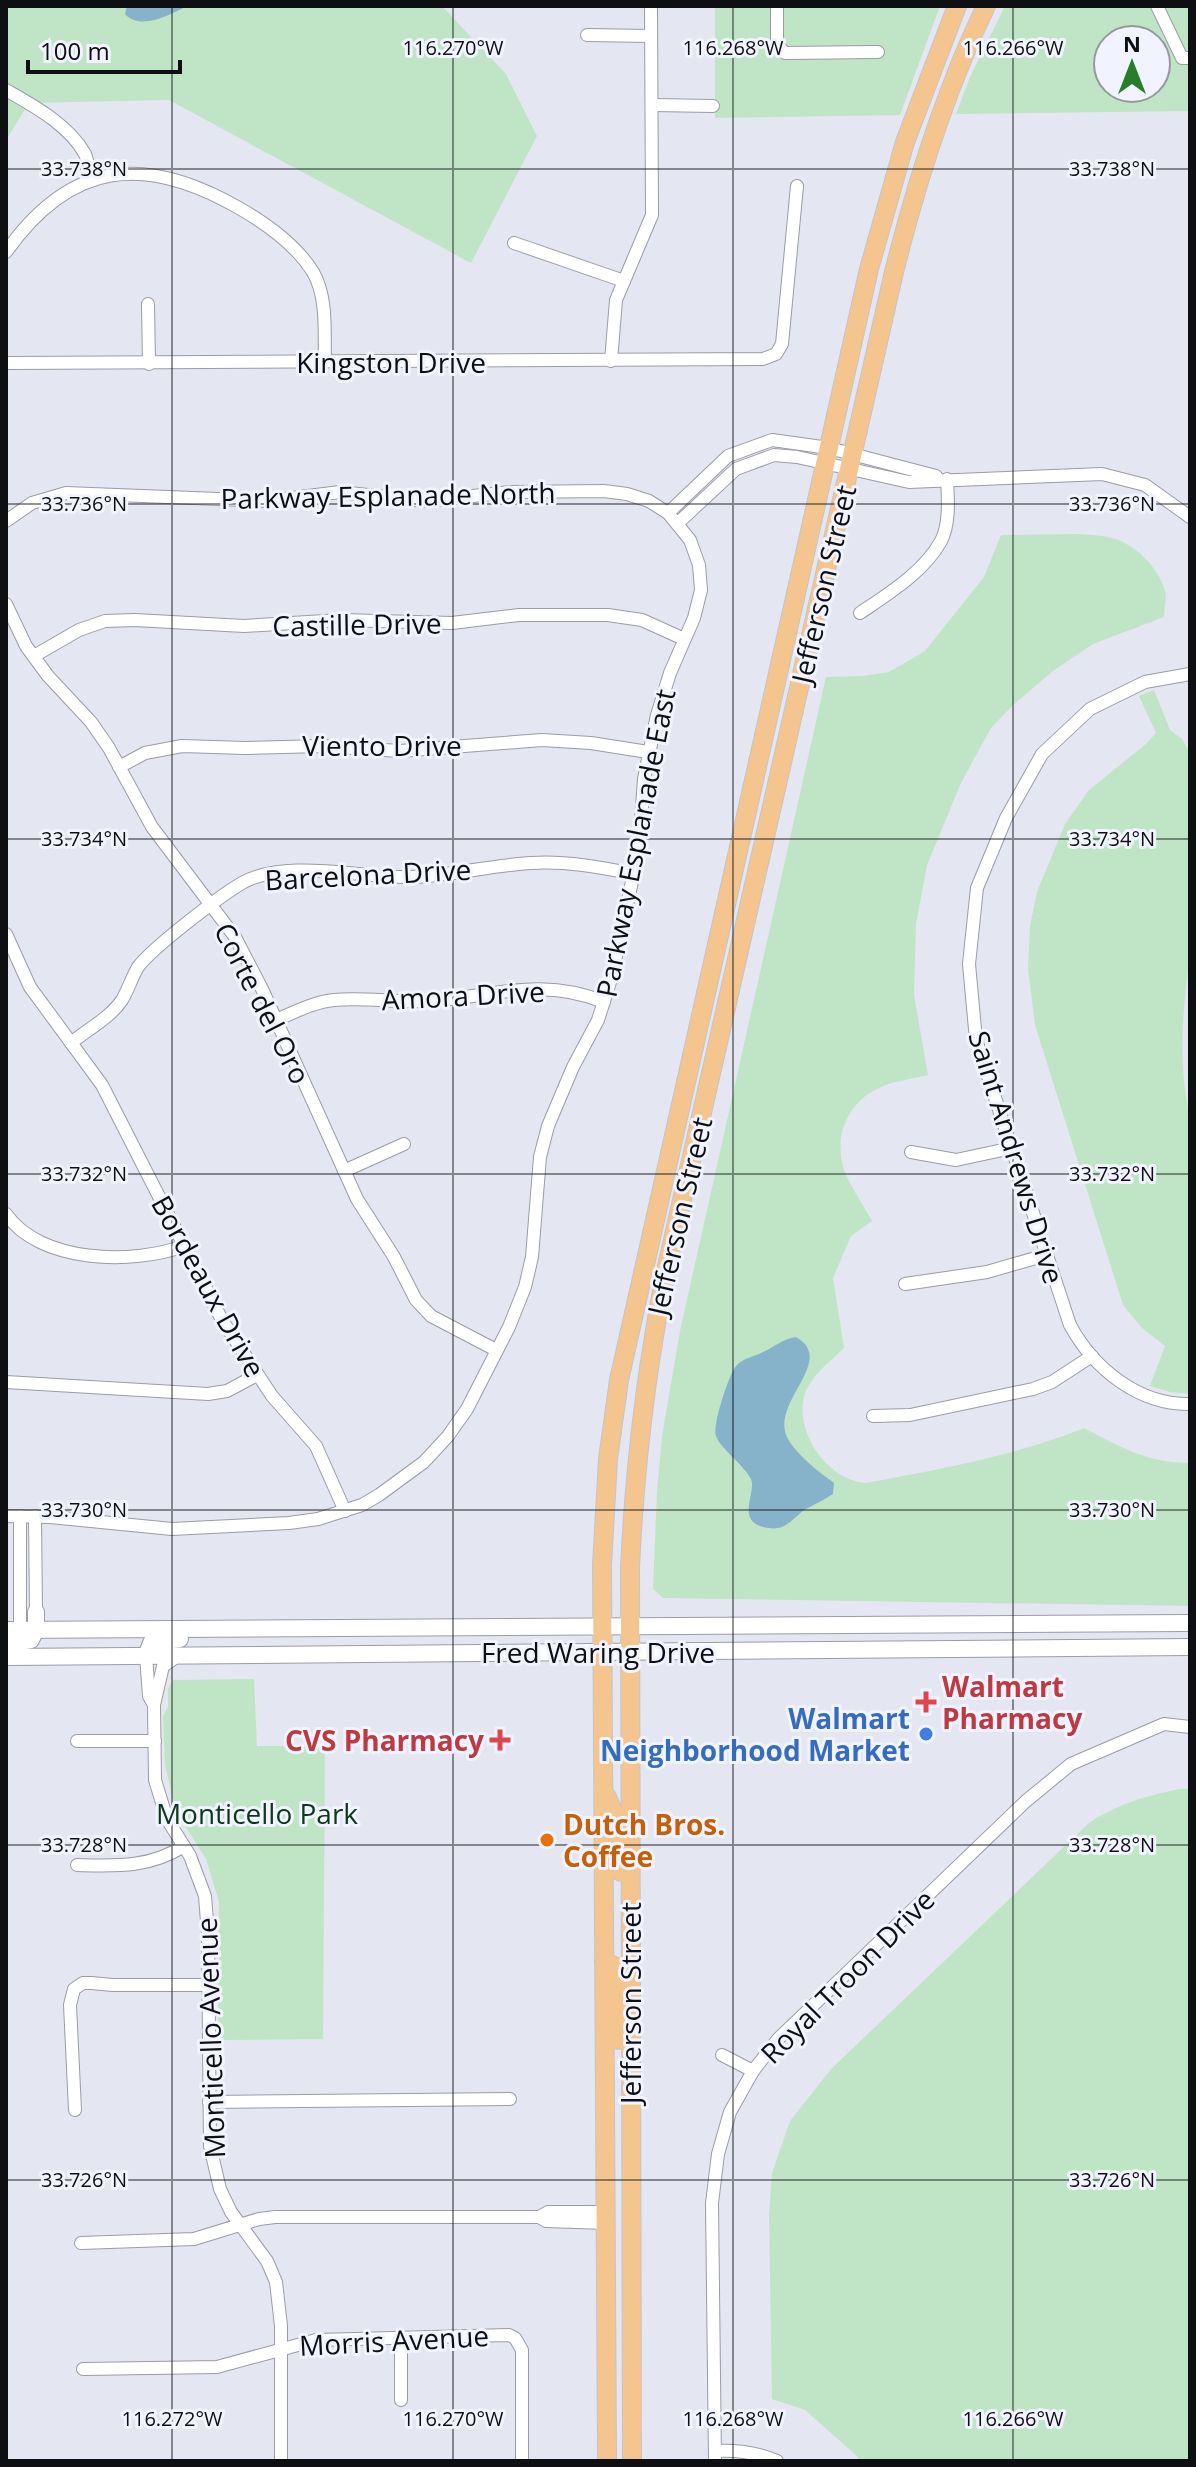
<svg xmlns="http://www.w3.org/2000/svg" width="1196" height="2467" font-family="'Open Sans',sans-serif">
<rect width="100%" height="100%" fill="#e4e6f1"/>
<g fill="#c0e5c6" fill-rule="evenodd">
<path d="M6,6H442L506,74L537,136L471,263L169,100L29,103L6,140Z"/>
<path d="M715,6H940L900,115L715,118Z"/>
<path d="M1005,6H1190V111L956,114L970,77ZM1108,40H1156V88H1108Z"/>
<path d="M1080,534C1090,535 1102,535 1112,538C1135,544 1159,568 1165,591C1167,599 1164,609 1164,617L1093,644L1053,671L1012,706L991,728L961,783L927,865L916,924L914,995L928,1075C912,1079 894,1081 879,1088C845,1103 831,1143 847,1177C854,1192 864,1206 872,1221L851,1236L833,1278L844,1348C829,1363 806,1379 803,1402C798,1438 830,1481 866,1483C940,1469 1014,1456 1084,1428C1120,1447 1148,1463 1190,1463V1606L663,1598L653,1589L657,1491L662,1436L680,1331L826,677L863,676L889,672L925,651L984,577L1001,535Z"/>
<path d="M1154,690L1170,730L1182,739L1190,753V958C1182,1010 1178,1066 1190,1118V1394L1170,1392L1150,1386L1165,1346L1142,1328L1123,1305L1035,1025L1028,968L1030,926L1037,892L1065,824L1089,790L1146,744L1156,733L1139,696Z"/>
<path d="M254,1679L257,1746H325L323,2039L218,2040L219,1902L206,1859L182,1821L174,1804L165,1765L163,1716L168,1707V1689L173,1680Z"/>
<path d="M1180,1789H1190V2461H860L857,2456L805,2410L772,2399L769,2215L772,2173L790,2121L831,2069L1089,1823C1117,1804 1146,1796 1180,1789Z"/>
</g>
<g fill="#87b3ca">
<path d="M127,6H187C170,15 140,31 125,14Z"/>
<path d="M796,1337C838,1361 768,1403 788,1439C797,1455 819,1472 834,1483L833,1494C824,1500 815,1504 806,1509C793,1517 787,1531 769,1528C733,1524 757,1493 751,1479C743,1464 720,1448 716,1436C712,1426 729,1374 736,1366C743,1358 753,1357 763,1352C775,1347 782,1339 796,1337Z"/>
</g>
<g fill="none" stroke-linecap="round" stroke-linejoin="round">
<g stroke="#9a9ca6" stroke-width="14">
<g id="minor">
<path d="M777,6V45L785,53L878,52"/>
<path d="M1157,6L1182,58H1190"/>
<path d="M587,35L651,36"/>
<path d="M6,90C34,106 69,125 85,154C88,161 89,172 91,179"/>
<path d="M652,105L713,106"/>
<path d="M514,243L624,281"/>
<path d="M6,252C71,160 145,154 239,208C267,224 296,245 313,272C328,298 324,333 325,362"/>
<path d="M148,304L149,364"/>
<path d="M611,361L616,300L652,215L651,6"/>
<path d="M6,363L763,359L776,354L782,344L797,186"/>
<path d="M668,513L728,456L772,440L829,448L936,476"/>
<path d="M6,521L32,503L66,493L268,501L340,492L424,501L511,492L604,491L627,494L649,501L668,513L690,540L699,565L701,590L694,618L670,673L657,715L644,779L639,849L611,979L598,1020L573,1067L548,1126L540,1157L532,1257L525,1287L509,1327L467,1409L448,1436L424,1462L379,1495L362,1505L318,1519L289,1523L172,1529L50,1517L6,1516"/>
<path d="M678,523L736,469L774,455L797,457L909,482L1102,474L1145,485L1190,517"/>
<path d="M6,604L26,646L48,676L91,722L109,748L152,827L235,937L262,989L357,1199L394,1257L416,1300L431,1316L496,1350"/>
<path d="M860,613C888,594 924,572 941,541C950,524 948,498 947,479"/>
<path d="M34,656L79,630L105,621L135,620L244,626L341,620L452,623L519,615H608L642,620L684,639"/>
<path d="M1190,674L1145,682L1090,709L1042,754L1006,818L977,888L969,964L976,1040L1070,1325C1094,1369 1139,1405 1190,1404"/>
<path d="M119,767L145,753L182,746L245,748L322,746L400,751L542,740L591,743L648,752"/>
<path d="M6,934L30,987L102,1085L222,1320L272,1396L316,1446L345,1511"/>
<path d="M276,1020C295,1012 314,1002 334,1000C365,997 397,1003 427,1001C492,997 541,976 604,1002"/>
<path d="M71,1043C88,1029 110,1018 122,1000C128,990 132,977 138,967C153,947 220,896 242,883C287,858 360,878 411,877C451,876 491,865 532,863C566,861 600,867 634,874"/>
<path d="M911,1152L956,1160L1012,1148"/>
<path d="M344,1171L404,1144"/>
<path d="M6,1214C40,1263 132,1265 184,1246"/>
<path d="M905,1284L987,1272L1046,1255"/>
<path d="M6,1382L208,1394L227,1391L257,1375"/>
<path d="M873,1416L910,1415L1033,1389L1052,1382L1092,1356"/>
<path d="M35,1516L36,1612"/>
<path d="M20,1630V1516"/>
<path d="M146,1656L149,1696L154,1705"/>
<path d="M178,1656L163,1666L154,1705L155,1780L167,1819L190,1856L205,1896L208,1934L210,2146L220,2189L231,2212L267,2261L276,2282L281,2326V2461"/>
<path d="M77,1741H155"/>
<path d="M77,1865C117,1866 149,1868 184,1846"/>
<path d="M722,2055L753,2071"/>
<path d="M209,2102L510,2099"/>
<path d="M75,2110L70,2005L74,1989L83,1983H91L113,1985H208"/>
<path d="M539,2217L548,2212H607"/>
<path d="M81,2243L194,2239L259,2219L275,2217H539L546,2221L607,2223"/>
<path d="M401,2339V2400"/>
<path d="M83,2369L217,2367L316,2340L509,2335L515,2338L522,2350V2461"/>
<path d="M715,2451C737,2450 756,2452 777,2461"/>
<path d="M715,2461L712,2203L718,2154L730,2112L753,2071L778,2039L1026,1801L1071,1764L1164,1724L1190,1727"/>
</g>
</g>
<g stroke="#9a9ca6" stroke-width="18">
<g id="secondary">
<path d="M6,1630L1190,1623"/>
<path d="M6,1644L31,1640L36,1630V1612"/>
<path d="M146,1656L151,1643L180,1639"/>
<path d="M6,1657L1190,1647"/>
</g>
</g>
<g stroke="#c5c5c6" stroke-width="20">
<g id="primary">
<path d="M607,1797L616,1819L617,1869L621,1872L630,1871"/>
<path d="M604,1961L616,1967L618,2040"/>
<path d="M607,2461L602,1565L608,1459L619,1380L869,269L905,142L957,6"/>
<path d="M632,2461L630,1567C635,1462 647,1360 669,1257L894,272C917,180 945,91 986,6"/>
</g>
</g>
<use href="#minor" stroke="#fff" stroke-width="12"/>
<use href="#secondary" stroke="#fff" stroke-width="16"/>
<use href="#primary" stroke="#f4c58e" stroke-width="18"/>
</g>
<path fill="none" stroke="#0e0f12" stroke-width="2" stroke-opacity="0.45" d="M172,6V2461M453,6V2461M733,6V2461M1013,6V2461M6,169H1190M6,504H1190M6,839H1190M6,1174H1190M6,1510H1190M6,1845H1190M6,2180H1190"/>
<g fill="#e0444e" stroke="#f1f4fe" stroke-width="3">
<path d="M922 1690h8v8h8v8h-8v8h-8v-8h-8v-8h8z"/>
<path d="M496 1728h8v8h8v8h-8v8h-8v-8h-8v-8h8z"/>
</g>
<circle fill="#3f7fe0" stroke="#f1f4fe" stroke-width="3" cx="926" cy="1734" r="8"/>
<circle fill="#e8710a" stroke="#f1f4fe" stroke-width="3" cx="547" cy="1840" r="8"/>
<g text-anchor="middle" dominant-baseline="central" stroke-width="6" stroke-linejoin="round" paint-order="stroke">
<g font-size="28" fill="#0e0f12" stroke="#f1f4fe">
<text x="391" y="362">Kingston Drive</text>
<text transform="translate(388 495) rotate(-1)">Parkway Esplanade North</text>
<text transform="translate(823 584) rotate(-77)">Jefferson Street</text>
<text transform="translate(357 624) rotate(-1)">Castille Drive</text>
<text x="382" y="745">Viento Drive</text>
<text transform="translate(635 843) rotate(-79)">Parkway Esplanade East</text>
<text transform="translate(368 874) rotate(-3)">Barcelona Drive</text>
<text transform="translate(463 995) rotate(-3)">Amora Drive</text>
<text transform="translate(263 1003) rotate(63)">Corte del Oro</text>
<text transform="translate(1017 1157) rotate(73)">Saint Andrews Drive</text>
<text transform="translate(679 1216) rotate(-77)">Jefferson Street</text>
<text transform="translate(209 1286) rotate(61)">Bordeaux Drive</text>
<text x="598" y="1652">Fred Waring Drive</text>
<text transform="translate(847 1976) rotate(-45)">Royal Troon Drive</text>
<text transform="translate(630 2003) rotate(-90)">Jefferson Street</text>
<text transform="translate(210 2038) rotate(-92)">Monticello Avenue</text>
<text transform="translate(394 2340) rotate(-3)">Morris Avenue</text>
</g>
<g font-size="28" font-weight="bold" fill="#be3a42" stroke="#f1f4fe" text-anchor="start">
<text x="942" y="1686">Walmart<tspan x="942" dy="32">Pharmacy</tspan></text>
<text x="484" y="1740" text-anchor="end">CVS Pharmacy</text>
</g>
<g font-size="28" font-weight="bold" fill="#366cbe" stroke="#f1f4fe" text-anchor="end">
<text x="910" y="1718">Walmart<tspan x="910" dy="32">Neighborhood Market</tspan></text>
</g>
<g font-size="28" fill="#0e3719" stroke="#f1f4fe">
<text x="257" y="1813">Monticello Park</text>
</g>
<g font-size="28" font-weight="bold" fill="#c56008" stroke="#f1f4fe" text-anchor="start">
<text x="563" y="1824">Dutch Bros.<tspan x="563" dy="32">Coffee</tspan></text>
</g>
</g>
<g font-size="20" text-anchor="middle" fill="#0e0f12" stroke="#f1f4fe" stroke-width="6" stroke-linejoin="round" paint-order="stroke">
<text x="453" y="55">116.270°W</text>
<text x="733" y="55">116.268°W</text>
<text x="1013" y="55">116.266°W</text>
<text x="84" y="176">33.738°N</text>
<text x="1112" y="176">33.738°N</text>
<text x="84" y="511">33.736°N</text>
<text x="1112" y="511">33.736°N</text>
<text x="84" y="846">33.734°N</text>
<text x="1112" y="846">33.734°N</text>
<text x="84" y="1181">33.732°N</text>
<text x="1112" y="1181">33.732°N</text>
<text x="84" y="1517">33.730°N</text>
<text x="1112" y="1517">33.730°N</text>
<text x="84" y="1852">33.728°N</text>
<text x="1112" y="1852">33.728°N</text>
<text x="84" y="2187">33.726°N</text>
<text x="1112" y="2187">33.726°N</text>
<text x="172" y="2426">116.272°W</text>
<text x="453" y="2426">116.270°W</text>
<text x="733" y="2426">116.268°W</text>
<text x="1013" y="2426">116.266°W</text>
</g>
<rect width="1196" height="2467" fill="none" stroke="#0e0f12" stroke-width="16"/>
<g transform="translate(1132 64)"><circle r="38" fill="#f1f4fe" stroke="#9698a0" stroke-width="2"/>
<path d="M0-6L14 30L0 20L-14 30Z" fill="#277d2a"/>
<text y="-12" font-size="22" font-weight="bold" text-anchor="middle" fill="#0e0f12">N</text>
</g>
<path d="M28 60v12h152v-12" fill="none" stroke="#0e0f12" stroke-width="4"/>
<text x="40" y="60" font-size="24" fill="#0e0f12" stroke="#f1f4fe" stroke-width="6" paint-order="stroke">100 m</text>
</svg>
